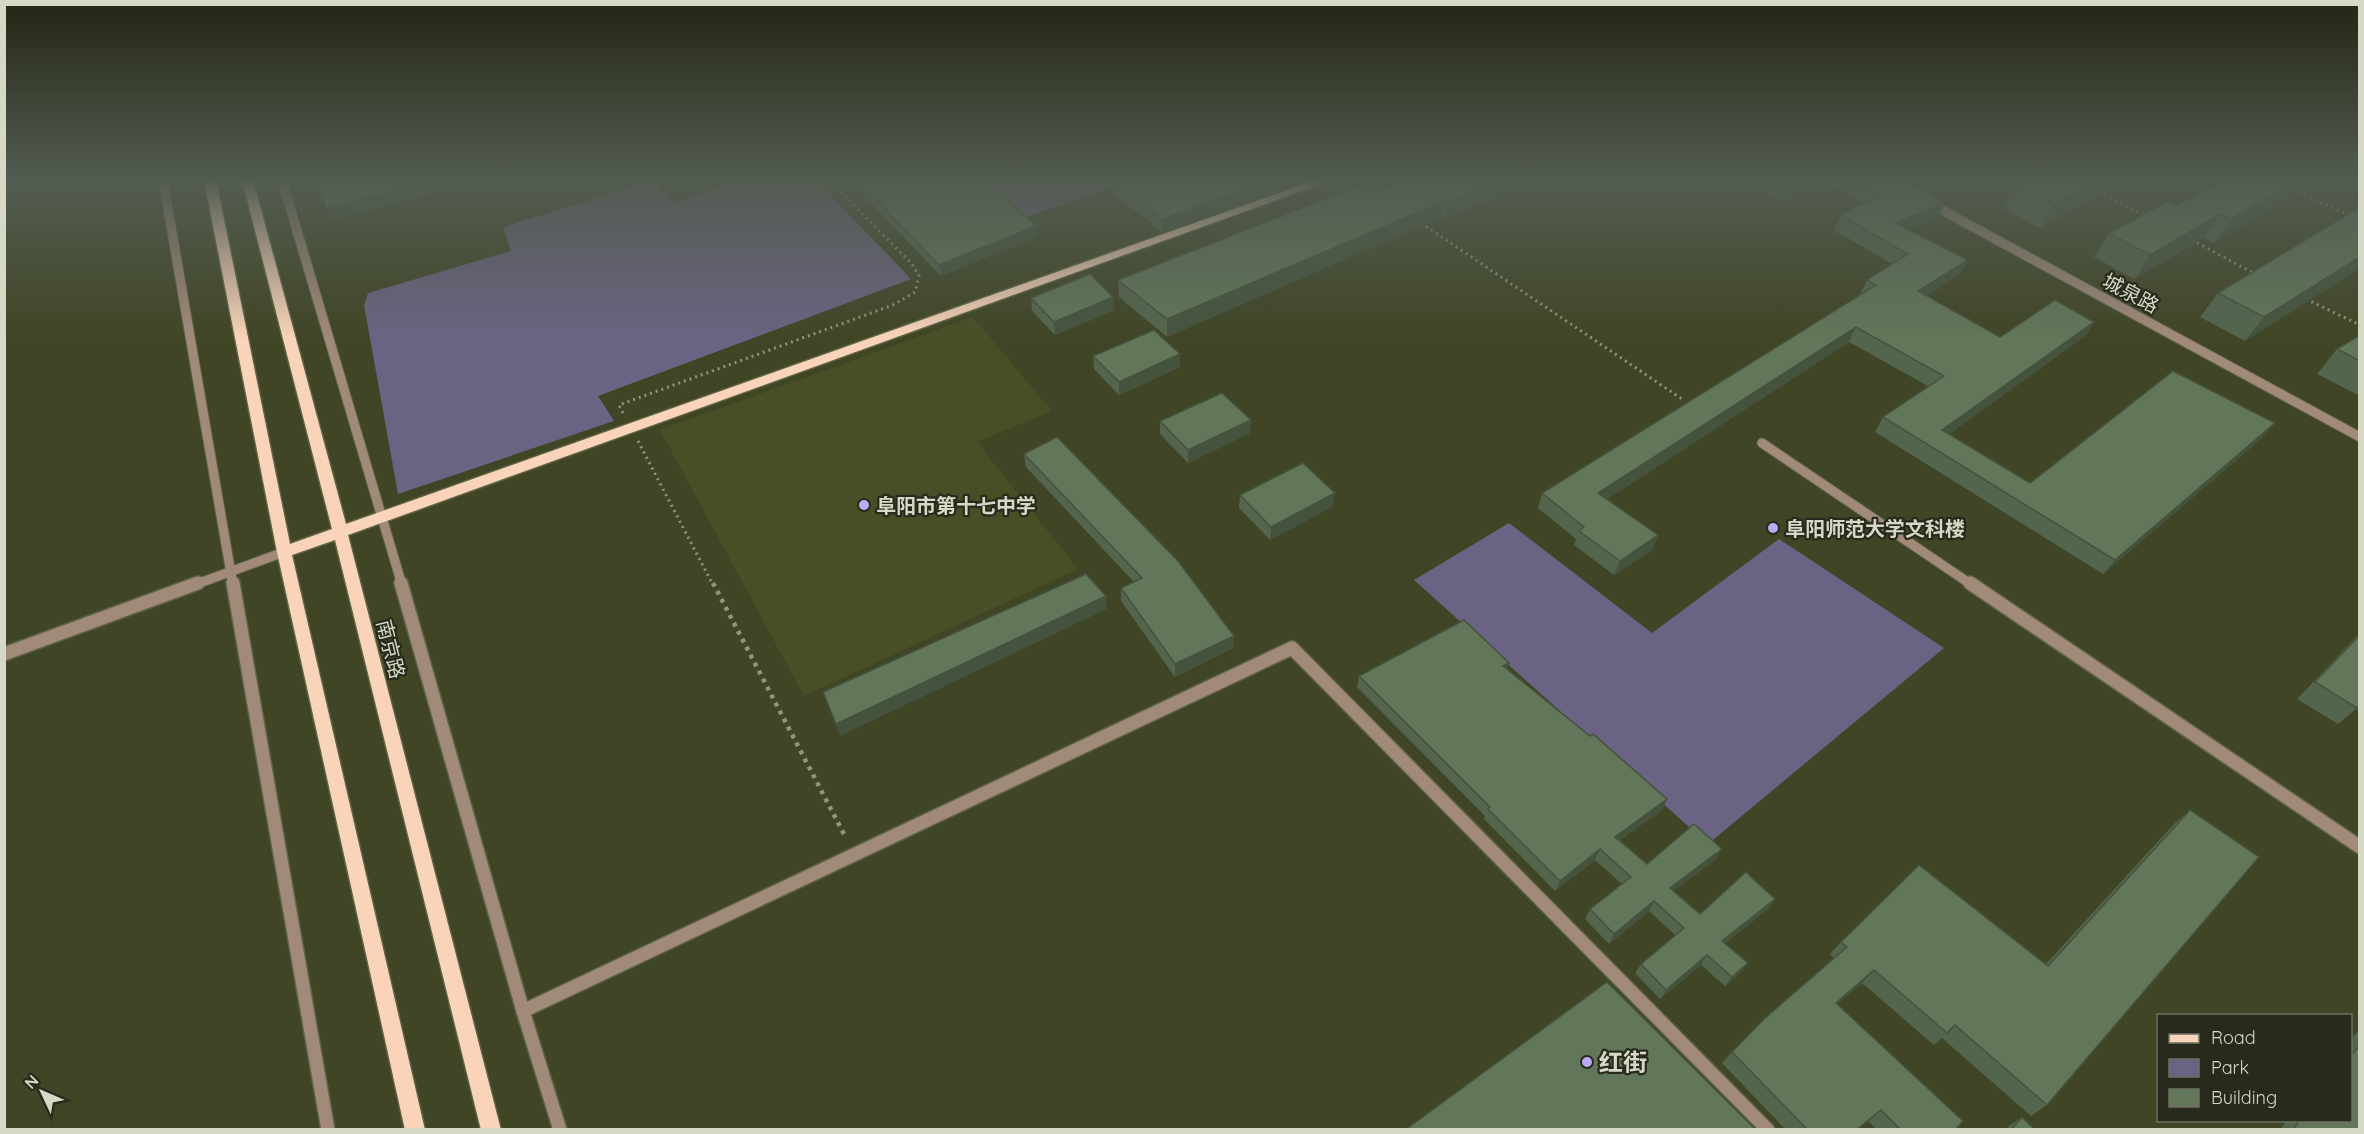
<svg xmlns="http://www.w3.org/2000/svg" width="2364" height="1134" font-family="Quicksand,'Noto Sans SC',sans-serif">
<rect width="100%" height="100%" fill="#404525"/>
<path fill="#484e26" d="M973,317L1052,411L977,442L1078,569L804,696L660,430Z"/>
<g fill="#6b6383">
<path d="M654,180L672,203L742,180H816L911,279L598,396L614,421L398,494L364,305L368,293L511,251L503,227Z"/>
<path d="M984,180H1132L1026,217Z"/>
<path d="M1509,523L1652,633L1779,539L1944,648L1708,844L1414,580Z"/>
</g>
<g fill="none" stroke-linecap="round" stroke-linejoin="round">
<g stroke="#5e6345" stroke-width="11">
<g id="minor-far1">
<path d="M163,180L233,585"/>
<path d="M282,180L402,585"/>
<path d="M1929,203L2360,437"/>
<path d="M1762,443L1972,585"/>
<path d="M194,585L284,552"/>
</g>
</g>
<g stroke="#5e6345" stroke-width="16">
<g id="minor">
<path d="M233,583L328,1130"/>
<path d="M401,583L523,1011L560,1130"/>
<path d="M1970,583L2360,847"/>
<path d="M4,654L198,583"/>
<path d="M523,1011L1292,648L1768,1130"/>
</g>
</g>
<g stroke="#5e6345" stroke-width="3">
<path id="major" d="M204,180H216L290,544L332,529L242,180H253L346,524L1316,180H1332L348,535L501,1130H481L335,540L292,555L425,1130H405L277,552Z"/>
</g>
<g stroke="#91957d" stroke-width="3" stroke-dasharray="2 4" stroke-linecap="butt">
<path d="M1914,180L1926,187"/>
<path d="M1364,184L1380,195"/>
<path d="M2293,190L2360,220"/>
<path d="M2099,192L2145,216"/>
<path d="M1421,223L1682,399"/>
<path d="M2192,240L2257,275"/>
<path d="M2306,299L2360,325"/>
<path d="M623,413L619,405L893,305L915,292L919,276L912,264L829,180"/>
<path d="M638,441L713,585"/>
</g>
<path stroke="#91957d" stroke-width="4.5" stroke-dasharray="4 5" stroke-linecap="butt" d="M713,583L846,838"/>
<use href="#minor-far1" stroke="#a28a7b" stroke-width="9"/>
<use href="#minor" stroke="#a28a7b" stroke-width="13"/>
<use href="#major" fill="#fad4ba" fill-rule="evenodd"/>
</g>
<g fill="#54654d">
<path d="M663,180H692L669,188Z"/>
<path d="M849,180H986L1037,237L941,276Z"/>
<path d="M1309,180L1162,232L1115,195L1114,183Z"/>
<path d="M1532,180L1445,220L1441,217L1167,337L1119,297L1118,280L1374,193Z"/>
<path d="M1750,180H1822L1781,200L1749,181Z"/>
<path d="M1823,180H1903L1945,203L1938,217L1908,229L1960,274L1926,296L2000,337L2094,322L2085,336L1949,434L2030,483L2262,438L2103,574L1875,432L1883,417L1928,386L1849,342L1607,499L1658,535L1652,550L1614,575L1574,545L1576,539L1538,508L1542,493L1861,294H1860L1867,280L1892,264L1834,230L1840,215L1864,203Z"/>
<path d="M2024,180H2146L2136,186L2126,181L2040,228L2003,208L2016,184Z"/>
<path d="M2292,196L2214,243L2204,238L2134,279L2094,257L2109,233L2175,206Z"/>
<path d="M2360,212V268L2245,341L2200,317L2218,293Z"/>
<path d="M1031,298L1114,310L1055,335L1032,311Z"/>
<path d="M2360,335V396L2317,374L2337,349Z"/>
<path d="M1180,354V367L1119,395L1094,369L1093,356Z"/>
<path d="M1251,420L1250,433L1188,463L1160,434V421Z"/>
<path d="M1024,454L1234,636L1233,648L1175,677L1121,601V588L1134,582L1026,467Z"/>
<path d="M1240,495L1333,506L1270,540L1239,508Z"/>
<path d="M2360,633V711L2356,709L2338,724L2297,699Z"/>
<path d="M1507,670L1667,799L1662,810L1620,840L1647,864L1716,859L1673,891L1700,914L1775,899L1768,909L1725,943L1741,972L1725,986L1701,965L1660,999L1635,973L1641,964L1675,935L1649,911L1609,944L1585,919L1590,909L1622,884L1595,860L1555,891L1484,819L1485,816L1357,687L1359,676Z"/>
<path d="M2190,810L2047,1105L2031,1116L1942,1038L1934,1045L1862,983L1837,1004L1955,1130H1877L1868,1121L1857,1130H1786L1722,1063L1732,1052L1834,958L1830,954L1841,942L2046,964L2174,824Z"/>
<path d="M2360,1029V1130H2280L2287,1120H2350V1040Z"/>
<path d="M2022,1117L2035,1130H2006L2009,1126Z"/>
</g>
<g fill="#45533e">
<path d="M433,180H482L334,221L327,209Z"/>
<path d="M666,180H692L669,188Z"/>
<path d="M1273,180H1309L1162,232V219Z"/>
<path d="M1499,180H1532L1445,220L1448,203Z"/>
<path d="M1799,180H1822L1781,200L1787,186Z"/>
<path d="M2098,180H2127L2040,228L2054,204Z"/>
<path d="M2139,180H2146L2136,186Z"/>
<path d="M2297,180H2304L2292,196L2214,243L2231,219Z"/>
<path d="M1444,201L1441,217L1167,337V319Z"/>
<path d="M1945,203L1938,217L1888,237L1895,223Z"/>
<path d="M2220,214L2204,238L2134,279L2150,255Z"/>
<path d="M1036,226L1037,237L941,276L939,265Z"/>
<path d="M2360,257V268L2245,341L2264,317Z"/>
<path d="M1968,260L1960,274L1911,306L1918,291Z"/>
<path d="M1113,297L1114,310L1055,335L1054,322Z"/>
<path d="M2094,322L2085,336L1934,445L1942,430Z"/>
<path d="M1856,327L1849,342L1593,508L1598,493Z"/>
<path d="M1180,354V367L1119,395V382Z"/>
<path d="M1251,420L1250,433L1188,463V450Z"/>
<path d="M2275,423L2262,438L2103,574L2115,560Z"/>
<path d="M1335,493L1333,506L1270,540L1271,527Z"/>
<path d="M1658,535L1652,550L1614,575L1620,561Z"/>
<path d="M1106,596L1107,609L840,736L836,724Z"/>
<path d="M1234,636L1233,648L1175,677V664Z"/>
<path d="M1509,663L1506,674L1503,666Z"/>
<path d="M1667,799L1662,810L1610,847L1615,837Z"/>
<path d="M1600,849L1595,860L1555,891L1560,881Z"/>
<path d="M1722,849L1716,859L1664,898L1670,888Z"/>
<path d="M1775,899L1768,909L1716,950L1722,941Z"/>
<path d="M1654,901L1649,911L1609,944L1614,934Z"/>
<path d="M1707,955L1701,965L1660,999L1666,990Z"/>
<path d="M1748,963L1741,972L1725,986L1732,977Z"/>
<path d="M1874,970L1862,983L1824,1015L1836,1003Z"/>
</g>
<g fill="#627659" stroke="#45533e" stroke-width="1.5">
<path d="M316,180H341L343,183L352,180H433L327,209Z"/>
<path d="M857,180H986L1036,226L939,265Z"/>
<path d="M1121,180H1273L1162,219L1114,183Z"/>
<path d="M1406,180H1499L1448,203L1444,201L1167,319L1118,280L1361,185L1374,193Z"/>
<path d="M1777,180H1799L1787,186Z"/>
<path d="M1855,180H1903L1945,203L1895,223L1968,260L1918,291L2000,337L2055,300L2094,322L1942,430L2030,483L2173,371L2275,423L2115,560L1883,417L1944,376L1856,327L1598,493L1658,535L1620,561L1579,531L1584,527L1542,493L1876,285L1867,280L1908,254L1840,215L1881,195Z"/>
<path d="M2024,180H2098L2054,204L2016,184Z"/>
<path d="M2226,180H2297L2231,219L2220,214L2150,255L2109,233L2167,202L2175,206Z"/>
<path d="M2355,210L2360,212V257L2264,317L2218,293Z"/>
<path d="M1090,274L1113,297L1054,322L1031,298Z"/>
<path d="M1154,330L1180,354L1119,382L1093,356Z"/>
<path d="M2360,335V361L2337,349Z"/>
<path d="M1222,393L1251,420L1188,450L1160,421Z"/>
<path d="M1057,437L1178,561L1234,636L1175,664L1121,588L1142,578L1024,454Z"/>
<path d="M1303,463L1335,493L1271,527L1240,495Z"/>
<path d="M1086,574L1106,596L836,724L823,692Z"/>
<path d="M1464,620L1509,663L1503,666L1590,736L1593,734L1667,799L1615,837L1647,864L1694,824L1722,849L1670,888L1700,914L1746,872L1775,899L1722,941L1748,963L1732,977L1707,955L1666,990L1641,964L1684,928L1654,901L1614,934L1590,909L1631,877L1600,849L1560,881L1488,809L1490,807L1359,676Z"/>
<path d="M2360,635V704L2357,708L2315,682Z"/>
<path d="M2190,810L2259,857L2047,1105L1955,1025L1947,1033L1874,970L1836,1003L1963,1121L1955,1130H1901L1881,1110L1856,1130H1808L1732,1052L1764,1019L1847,947L1841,942L1919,865L2048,966Z"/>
<path d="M1607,982L1756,1130H1405Z"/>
<path d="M2360,1045V1130H2293L2300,1120H2350V1057Z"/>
<path d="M2022,1117L2035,1130H2011Z"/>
</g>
<linearGradient id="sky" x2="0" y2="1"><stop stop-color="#232614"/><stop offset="0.53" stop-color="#535c51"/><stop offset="1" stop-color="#535c51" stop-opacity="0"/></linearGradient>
<rect width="2364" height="339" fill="url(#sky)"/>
<g fill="#bda9f5" stroke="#282a1c" stroke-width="2">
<circle cx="864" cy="505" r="6"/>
<circle cx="1773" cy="528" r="6"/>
<circle cx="1587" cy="1062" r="6"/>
</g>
<g text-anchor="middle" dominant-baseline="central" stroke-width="4.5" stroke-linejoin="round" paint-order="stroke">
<g font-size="20" fill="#d5d9c6" stroke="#282a1c">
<text transform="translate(2131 293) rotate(28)">城泉路</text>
<text transform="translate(391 649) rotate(76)">南京路</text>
</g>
<g font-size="20" font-weight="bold" fill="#d5d9c6" stroke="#282a1c" text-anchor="start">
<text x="876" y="505">阜阳市第十七中学</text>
<text x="1785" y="528">阜阳师范大学文科楼</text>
</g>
<g font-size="24" font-weight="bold" fill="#d5d9c6" stroke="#282a1c" text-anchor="start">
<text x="1599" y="1062">红街</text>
</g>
</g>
<rect width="2364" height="1134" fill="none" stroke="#d5d9c6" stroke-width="12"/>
<rect x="2157" y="1014" width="195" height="108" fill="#282a1c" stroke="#6d7060" stroke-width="1.5"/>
<rect x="2169" y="1034" width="30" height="9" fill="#fad4ba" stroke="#6d7060" stroke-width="1.5"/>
<text x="2211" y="1044" font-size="18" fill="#d5d9c6">Road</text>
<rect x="2169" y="1059" width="30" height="18" fill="#6b6383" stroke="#6d7060" stroke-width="1.5"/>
<text x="2211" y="1074" font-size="18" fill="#d5d9c6">Park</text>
<rect x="2169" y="1089" width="30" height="18" fill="#627659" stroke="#6d7060" stroke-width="1.5"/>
<text x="2211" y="1104" font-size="18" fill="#d5d9c6">Building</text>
<g transform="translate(42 1092) rotate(314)" stroke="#282a1c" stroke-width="4.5" paint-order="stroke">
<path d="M0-4.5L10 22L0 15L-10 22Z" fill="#d5d9c6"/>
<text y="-9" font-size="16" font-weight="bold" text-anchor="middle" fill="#d5d9c6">N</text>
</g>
</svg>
